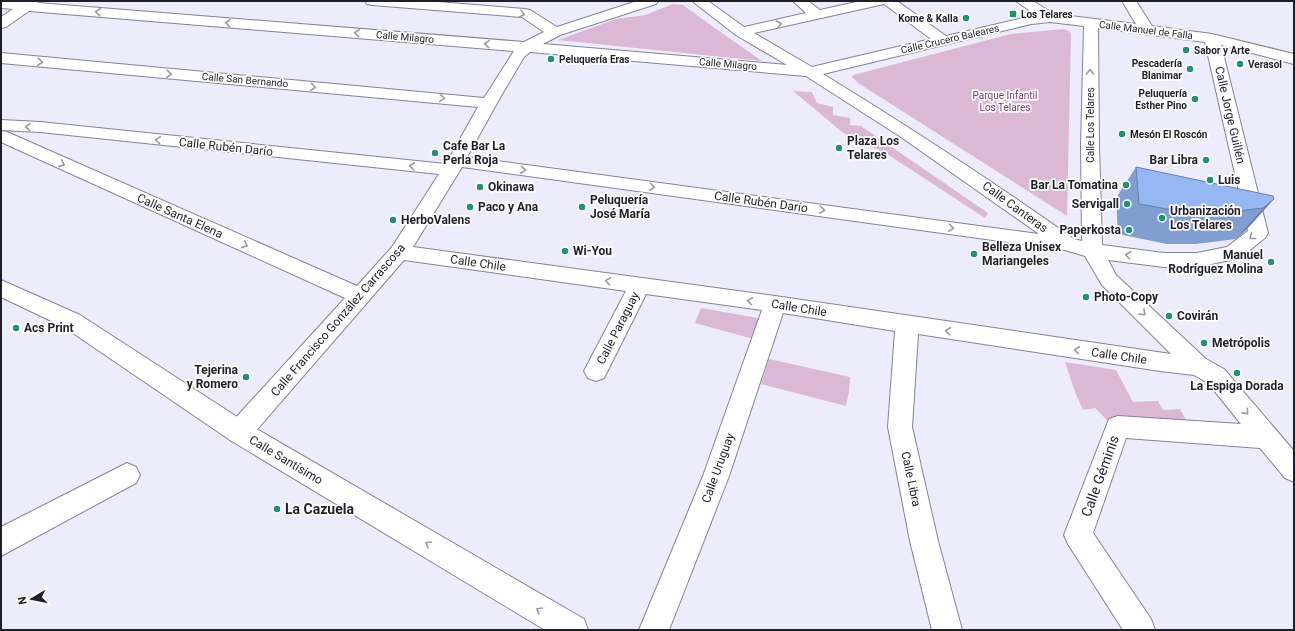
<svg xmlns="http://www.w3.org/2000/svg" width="1295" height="631" font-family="Roboto,sans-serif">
<rect width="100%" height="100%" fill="#ececfc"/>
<g fill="#dcb8d7">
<path d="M673,4L683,5L712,26L762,61L558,40L616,19L645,15Z"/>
<path d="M1064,29L1069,31L1071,34L1067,216L858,83L852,77L853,75L1011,34Z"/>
<path d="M793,91L812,92L817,103L833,107V115L850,118V125L861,126L988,213L985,218L884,152L857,141L842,132Z"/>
<path d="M701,308L764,319L757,340L695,323Z"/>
<path d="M769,359L850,377L849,392L846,406L761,384Z"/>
<path d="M1065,362L1116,370L1133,402L1158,401L1163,410L1180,409L1190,427L1109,422L1095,408L1083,410L1075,392Z"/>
</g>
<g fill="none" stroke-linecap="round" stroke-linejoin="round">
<g stroke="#82839b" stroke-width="2">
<g id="minor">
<path d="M1,1H37L38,3L524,42L544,32L522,17L372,5L367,4L365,1H425L525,9L530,10L557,27L637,1H658L656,4L560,35L543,44L787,65L736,35L692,1H708L744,27L806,13L793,1H808L820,10L861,1H897L946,36L1036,15L1016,1H1033L1054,14L1136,24L1122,1H1136L1152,26L1212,34L1294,54V64L1221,45L1268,233L1265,238L1240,258L1197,267H1164L1108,260L1116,275L1206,359L1224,369L1294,451V482L1285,478L1260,448L1126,438L1093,533L1151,619L1155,630H1123L1068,544L1064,535L1109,419L1118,416L1241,424L1208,383L1194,375L1160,371L918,334L912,427L938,541L962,630H932L910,541L888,427L895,331L783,313L729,476L669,630H639L703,476L762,310L646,294L604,378L596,381L588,378L584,371L626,291L404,260L248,440L239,443L230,440L226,432L230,424L345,298L1,142V131L7,132L357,286L392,247L439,174L40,132L1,130V120L40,122L446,164L478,107L1,63V53L484,98L514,51L29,11L6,27L1,28V17L13,9L1,8ZM884,4L931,39L812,67L754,33ZM1050,22L1084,26L1081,145L1082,241L1074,239C992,181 908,126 823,74L1031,24ZM1098,28L1205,42L1248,231L1227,247L1197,253H1164L1102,245L1099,145ZM530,52L806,76L901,137L1039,234L467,157L501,96L524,57ZM462,167L1065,250L1085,256L1102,285L1171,354L775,296L413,247Z"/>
<path d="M127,463L136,467L140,475L136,483L1,556V527Z"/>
</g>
</g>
<g stroke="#82839b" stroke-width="2">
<path id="major" d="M1,280L80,315L248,424L584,619L588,630H545L230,440L64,327L1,297Z"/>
</g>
<use href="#minor" fill="#fff" fill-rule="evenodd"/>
<use href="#major" fill="#fff" fill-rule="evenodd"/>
</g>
<path fill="#819ed0" d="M1136,167L1274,199L1246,230L1236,239L1196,244H1167L1118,234L1116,198Z"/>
<path fill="#6981a9" d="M1274,199L1246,230L1236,239L1263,208Z"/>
<path fill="#96b8f2" stroke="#6981a9" d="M1136,167L1273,196L1274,199L1263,208L1221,213H1191L1139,204Z"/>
<defs><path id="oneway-chevron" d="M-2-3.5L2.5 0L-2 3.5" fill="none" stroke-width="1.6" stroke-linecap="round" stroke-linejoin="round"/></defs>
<g stroke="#9a9a9f">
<use href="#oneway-chevron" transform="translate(98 12) rotate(-175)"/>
<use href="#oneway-chevron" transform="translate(522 14) rotate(14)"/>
<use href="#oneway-chevron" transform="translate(228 23) rotate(-175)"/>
<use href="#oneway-chevron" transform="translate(779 24) rotate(-12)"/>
<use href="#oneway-chevron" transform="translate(357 33) rotate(-175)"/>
<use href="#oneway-chevron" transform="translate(487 44) rotate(-175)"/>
<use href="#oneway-chevron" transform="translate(40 62) rotate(5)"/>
<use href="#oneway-chevron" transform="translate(1090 72) rotate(-90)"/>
<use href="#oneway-chevron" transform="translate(169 74) rotate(5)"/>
<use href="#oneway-chevron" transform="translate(313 87) rotate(5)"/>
<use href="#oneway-chevron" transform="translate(442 98) rotate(5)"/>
<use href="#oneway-chevron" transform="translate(28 127) rotate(-177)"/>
<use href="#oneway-chevron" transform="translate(158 140) rotate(-174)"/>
<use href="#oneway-chevron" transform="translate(62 164) rotate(24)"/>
<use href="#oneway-chevron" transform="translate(412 166) rotate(-174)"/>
<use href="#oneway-chevron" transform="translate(523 170) rotate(8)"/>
<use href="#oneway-chevron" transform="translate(652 187) rotate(8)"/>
<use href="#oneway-chevron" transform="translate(822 210) rotate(8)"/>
<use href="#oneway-chevron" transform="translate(951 228) rotate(8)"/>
<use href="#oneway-chevron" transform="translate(1252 237) rotate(141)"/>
<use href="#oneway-chevron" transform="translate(245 245) rotate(24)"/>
<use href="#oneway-chevron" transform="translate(1128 255) rotate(-173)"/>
<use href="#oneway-chevron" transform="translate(608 281) rotate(-172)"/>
<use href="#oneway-chevron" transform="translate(750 301) rotate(-172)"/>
<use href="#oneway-chevron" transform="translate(1143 313) rotate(44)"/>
<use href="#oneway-chevron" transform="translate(948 331) rotate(-172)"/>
<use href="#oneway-chevron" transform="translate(1077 350) rotate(-172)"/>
<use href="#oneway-chevron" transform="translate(1246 412) rotate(51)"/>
<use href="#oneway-chevron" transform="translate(428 544) rotate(-149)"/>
<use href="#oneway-chevron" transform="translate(539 610) rotate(-149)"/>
</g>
<g fill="#219171" stroke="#fff" stroke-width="1.5">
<rect x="1009" y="10" width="8" height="8" rx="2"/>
<circle cx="966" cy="18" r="4"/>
<circle cx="1186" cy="50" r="4"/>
<circle cx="551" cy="59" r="4"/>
<circle cx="1240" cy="64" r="4"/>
<circle cx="1190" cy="69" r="4"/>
<circle cx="1195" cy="99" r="4"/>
<circle cx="1122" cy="134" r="4"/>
<circle cx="839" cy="148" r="4"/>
<circle cx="435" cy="153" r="4"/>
<circle cx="1206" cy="160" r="4"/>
<circle cx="1210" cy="180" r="4"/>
<circle cx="1126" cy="185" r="4"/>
<circle cx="480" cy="187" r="4"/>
<circle cx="1127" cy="204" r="4"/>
<circle cx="470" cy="207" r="4"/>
<circle cx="582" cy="207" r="4"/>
<circle cx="1162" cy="218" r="4"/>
<circle cx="393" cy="220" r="4"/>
<circle cx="1129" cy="230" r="4"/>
<circle cx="565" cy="251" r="4"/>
<circle cx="974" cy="254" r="4"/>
<circle cx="1271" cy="262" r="4"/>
<circle cx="1086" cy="297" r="4"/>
<circle cx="1169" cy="316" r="4"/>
<circle cx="16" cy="328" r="4"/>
<circle cx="1204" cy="343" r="4"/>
<circle cx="1237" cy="373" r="4"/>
<circle cx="246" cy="377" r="4"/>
<circle cx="277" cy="509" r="4"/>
</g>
<g text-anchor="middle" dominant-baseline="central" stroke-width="3.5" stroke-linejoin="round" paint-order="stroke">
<g font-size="10" font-weight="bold" fill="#1f1f29" stroke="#fff" text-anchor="start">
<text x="1021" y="14">Los Telares</text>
<text x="958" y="18" text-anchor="end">Kome &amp; Kalla</text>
<text x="1194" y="50">Sabor y Arte</text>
<text x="559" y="59">Peluquería Eras</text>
<text x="1182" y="63" text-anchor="end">Pescadería<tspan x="1182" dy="12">Blanimar</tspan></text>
<text x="1248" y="64">Verasol</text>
<text x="1187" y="93" text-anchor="end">Peluquería<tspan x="1187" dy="12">Esther Pino</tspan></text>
<text x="1130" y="134">Mesón El Roscón</text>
</g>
<g font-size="10" fill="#1f1f29" stroke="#fff">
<text transform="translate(1146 30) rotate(7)">Calle Manuel de Falla</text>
<text transform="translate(405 37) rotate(5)">Calle Milagro</text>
<text transform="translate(950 39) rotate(-13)">Calle Crucero Baleares</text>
<text transform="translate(728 64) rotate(5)">Calle Milagro</text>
<text transform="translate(245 80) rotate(5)">Calle San Bernando</text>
<text transform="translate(1090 125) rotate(-90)">Calle Los Telares</text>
</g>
<g font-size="10" fill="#783773" stroke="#fff">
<text x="1005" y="95">Parque Infantil<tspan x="1005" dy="12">Los Telares</tspan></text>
</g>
<g font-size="12" fill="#1f1f29" stroke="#fff">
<text transform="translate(1230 115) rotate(77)">Calle Jorge Guillén</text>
<text transform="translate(226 147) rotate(6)">Calle Rubén Darío</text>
<text transform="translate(761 202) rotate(8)">Calle Rubén Darío</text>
<text transform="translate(1015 207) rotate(36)">Calle Canteras</text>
<text transform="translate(180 216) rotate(24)">Calle Santa Elena</text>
<text transform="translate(478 263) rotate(8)">Calle Chile</text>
<text transform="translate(799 308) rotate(9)">Calle Chile</text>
<text transform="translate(338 320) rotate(-49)">Calle Francisco González Carrascosa</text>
<text transform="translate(618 328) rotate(-63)">Calle Paraguay</text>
<text transform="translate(1119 356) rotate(8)">Calle Chile</text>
<text transform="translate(286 460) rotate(31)">Calle Santísimo</text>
<text transform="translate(718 468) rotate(-70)">Calle Uruguay</text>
<text transform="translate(911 479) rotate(78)">Calle Libra</text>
</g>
<g font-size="12" font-weight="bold" fill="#1f1f29" stroke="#fff" text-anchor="start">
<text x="847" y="141">Plaza Los<tspan x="847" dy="14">Telares</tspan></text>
<text x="443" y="146">Cafe Bar La<tspan x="443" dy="14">Perla Roja</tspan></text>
<text x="1198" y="160" text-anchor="end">Bar Libra</text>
<text x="1218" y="180">Luis</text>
<text x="1118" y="185" text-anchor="end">Bar La Tomatina</text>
<text x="488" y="187">Okinawa</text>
<text x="590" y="200">Peluquería<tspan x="590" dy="14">José María</tspan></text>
<text x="1119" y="204" text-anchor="end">Servigall</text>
<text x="478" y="207">Paco y Ana</text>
<text x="1170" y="211">Urbanización<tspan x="1170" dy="14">Los Telares</tspan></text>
<text x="401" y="220">HerboValens</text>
<text x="1121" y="230" text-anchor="end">Paperkosta</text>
<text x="982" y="247">Belleza Unisex<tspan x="982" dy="14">Mariangeles</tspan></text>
<text x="573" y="251">Wi-You</text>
<text x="1263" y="255" text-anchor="end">Manuel<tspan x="1263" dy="14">Rodríguez Molina</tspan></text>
<text x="1094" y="297">Photo-Copy</text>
<text x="1177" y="316">Covirán</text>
<text x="24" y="328">Acs Print</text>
<text x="1212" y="343">Metrópolis</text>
<text x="238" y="370" text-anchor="end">Tejerina<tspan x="238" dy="14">y Romero</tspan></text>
<text x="1237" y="386" text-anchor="middle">La Espiga Dorada</text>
</g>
<g font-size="14" fill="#1f1f29" stroke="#fff">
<text transform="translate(1100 476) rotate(-70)">Calle Géminis</text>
</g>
<g font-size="14" font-weight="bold" fill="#1f1f29" stroke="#fff" text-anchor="start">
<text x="285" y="509">La Cazuela</text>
</g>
</g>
<rect width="1295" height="631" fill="none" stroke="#1f1f29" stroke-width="4"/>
<g transform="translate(32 599) rotate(260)" stroke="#ffffff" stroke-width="3" paint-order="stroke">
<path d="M0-3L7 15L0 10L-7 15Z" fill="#1f1f29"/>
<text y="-6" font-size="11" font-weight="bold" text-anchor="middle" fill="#1f1f29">N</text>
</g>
</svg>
